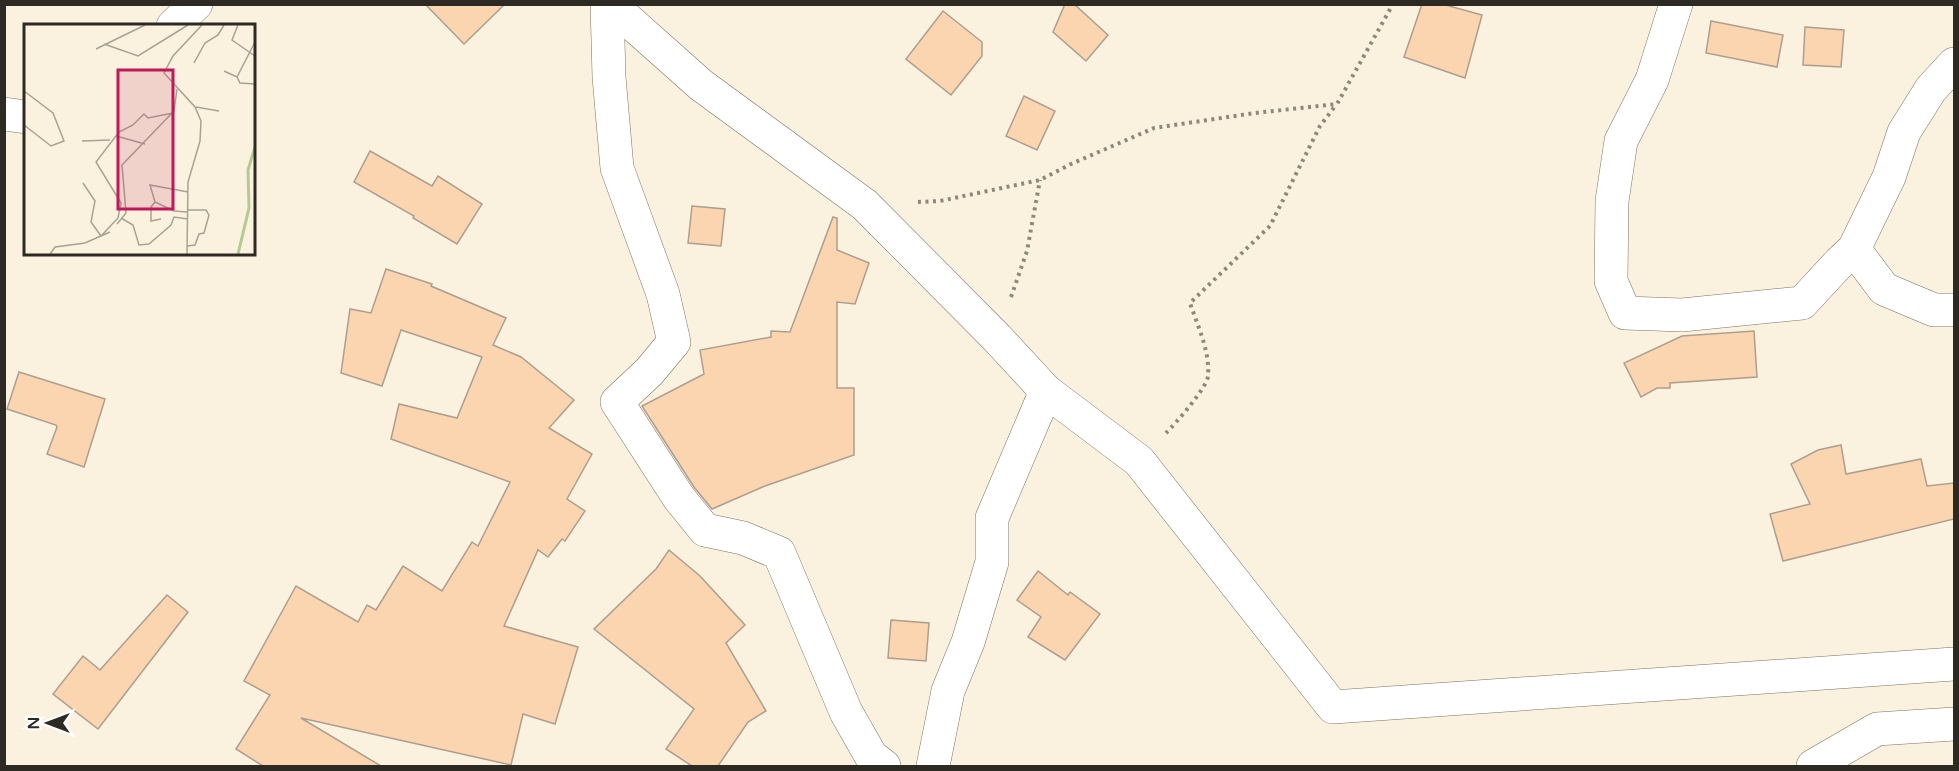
<svg xmlns="http://www.w3.org/2000/svg" width="1959" height="771" font-family="'Varela Round',sans-serif">
<rect width="100%" height="100%" fill="#faf2df"/>
<g fill="#fbd5af" stroke="#ad9e90" stroke-width="1.5">
<path d="M425,4H505L464,44Z"/>
<path d="M1065,4H1074L1108,35L1086,61L1053,32Z"/>
<path d="M1422,4H1442L1482,15L1465,78L1404,57Z"/>
<path d="M943,11L982,42V56L951,95L906,59Z"/>
<path d="M1711,21L1783,35L1777,67L1706,53Z"/>
<path d="M1805,27L1844,30L1841,67L1803,65Z"/>
<path d="M1024,96L1055,111L1037,150L1006,136Z"/>
<path d="M370,151L432,186L438,176L482,204L457,244L413,218L414,216L354,182Z"/>
<path d="M692,206L725,209L721,246L688,243Z"/>
<path d="M833,217L837,218V250L869,263L855,304L837,302V388H854V455L765,486L712,509L694,487L642,406L704,374L700,350L771,337V331L790,332Z"/>
<path d="M386,269L432,284L431,286L506,318L493,345L521,357L574,400L549,428L592,454L567,499L585,511L565,541L562,539L548,557L538,550L504,626L578,647L555,724L523,714L511,765L301,718L381,766H263L236,749L270,695L244,681L296,586L358,622L367,605L376,610L403,566L442,591L472,542L478,546L510,482L391,439L399,404L457,418L482,357L401,330L382,386L341,373L350,309L371,313Z"/>
<path d="M1754,331L1757,377L1670,383V388H1657L1641,397L1624,363L1682,336Z"/>
<path d="M19,372L105,399L84,467L47,454L57,427L56,425L7,409Z"/>
<path d="M1841,445L1846,474L1921,459L1927,486L1954,483V519L1783,561L1770,514L1810,504L1791,464L1818,450Z"/>
<path d="M669,550L700,576L745,625L726,643L766,711L748,722L718,766H692L666,749L694,709L594,629L656,569Z"/>
<path d="M1038,571L1068,595L1070,592L1100,614L1065,660L1028,637L1041,617L1017,600Z"/>
<path d="M167,595L188,612L98,729L53,694L83,656L100,670Z"/>
<path d="M891,620L929,623L926,661L888,658Z"/>
</g>
<g fill="none" stroke-linecap="round" stroke-linejoin="round">
<g stroke="#7a7362" stroke-width="34">
<g id="minor">
<path d="M607,4L609,77L617,168L663,294L674,342L649,372L617,402L679,498L705,530L743,538L779,553L846,712L871,756L884,766"/>
<path d="M610,4L701,85L865,205L997,338L1046,391L1139,461L1333,707L1954,664"/>
<path d="M1676,4L1652,80L1621,141L1612,201L1611,281L1625,313L1682,315L1802,303L1840,262L1854,249L1889,177L1904,132L1931,89L1954,64"/>
<path d="M173,26L196,4"/>
<path d="M4,114L26,117"/>
<path d="M1854,249L1884,289L1934,310H1954"/>
<path d="M933,766L948,691L968,642L992,562V518L1046,391"/>
<path d="M1813,766L1877,729L1954,724"/>
</g>
</g>
<g stroke="#8e887c" stroke-width="4" stroke-dasharray="3 4.5" stroke-linecap="butt">
<path d="M918,202L940,201L1040,180L1071,164L1154,128L1255,113L1337,104L1393,4"/>
<path d="M1011,297L1027,251L1040,180"/>
<path d="M1166,433C1175,424 1207,388 1208,376C1210,351 1198,327 1190,303L1270,226L1320,126L1336,105"/>
</g>
<use href="#minor" stroke="#fff" stroke-width="33"/>
</g>
<g transform="translate(24 24)">
<rect width="231" height="231" fill="#faf2df"/>
<path fill="none" stroke="#b3cb92" stroke-width="3" d="M214,230L225,184L224,146L231,123"/>
<path fill="none" stroke="#a8a294" stroke-width="1.5" d="M214,1L208,16L231,32M80,20L114,32L164,1M72,25L121,1M170,39L181,19L194,11L200,1M200,47L213,53L231,18M213,53L216,59L231,60M0,67L29,89L40,117L27,122L0,101M172,83L195,87M92,112L121,120M58,117L86,116M59,159L71,177L67,198L77,212L94,194L97,179L72,138L95,108L109,101L120,90L124,94L149,89M131,178L127,183V197L137,195M163,188L150,187L131,178L126,161L164,168M97,194L109,201L115,221L125,220L147,201L150,193L164,195M93,200L102,189L98,141L150,87L153,65M163,222L171,221L175,210L180,209L185,191L182,186H164M26,230L31,223L61,219L86,208M163,230L164,158L176,117L177,97L171,83L140,49L149,32L178,1"/>
<path fill="#c2185b" fill-opacity="0.15" stroke="#c2185b" stroke-width="3" d="M94,46H149V185H94Z"/>
<rect width="231" height="231" fill="none" stroke="#2d2a23" stroke-width="3"/>
</g>
<rect width="1959" height="771" fill="none" stroke="#2d2a23" stroke-width="12"/>
<g transform="translate(48 723) rotate(270)" stroke="#ffffff" stroke-width="4.5" paint-order="stroke">
<path d="M0-4.5L10 22L0 15L-10 22Z" fill="#2d2a23"/>
<text y="-9" font-size="16" font-weight="bold" text-anchor="middle" fill="#2d2a23">N</text>
</g>
</svg>
